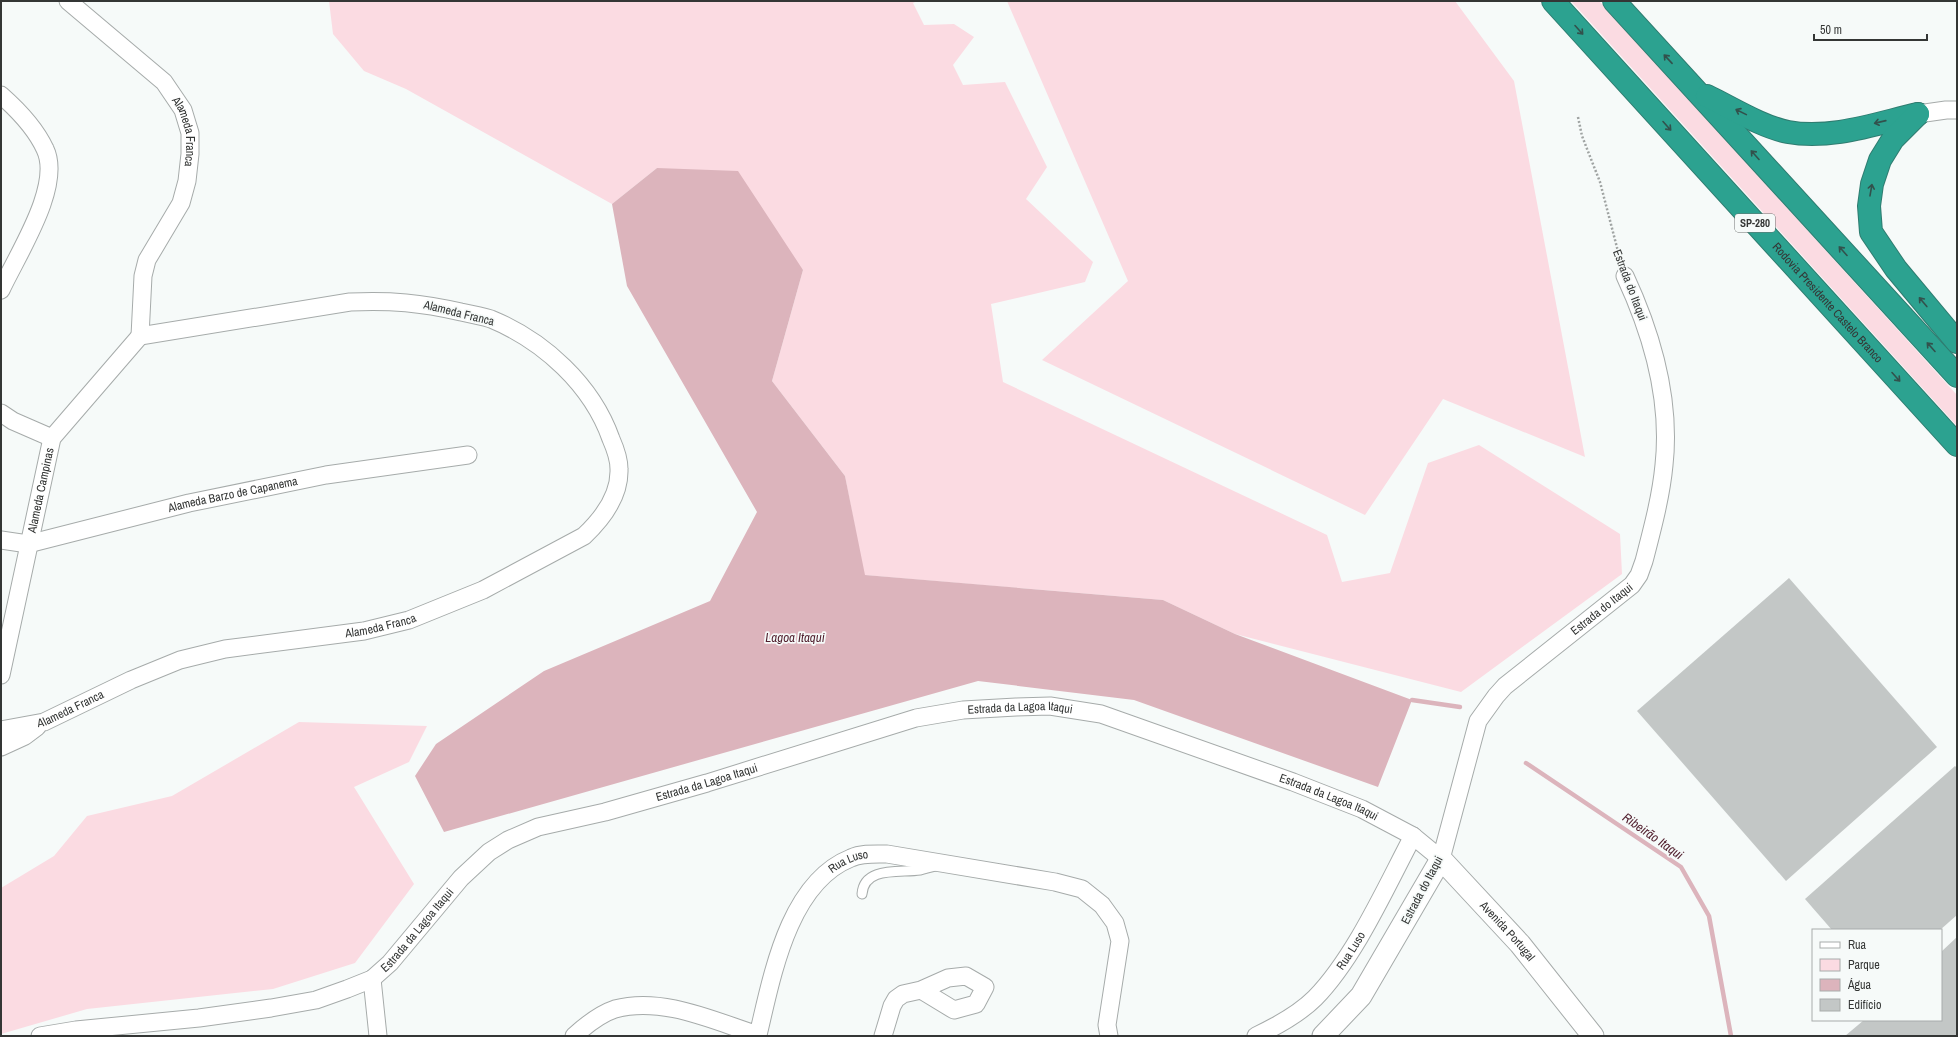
<svg xmlns="http://www.w3.org/2000/svg" width="1958" height="1037" font-family="'Archivo Narrow',sans-serif">
<rect width="100%" height="100%" fill="#f6faf9"/>
<g fill="#fbdbe2">
<path d="M329,1H917L913,3L924,25L954,24L974,37L953,65L963,85L1005,82L1047,167L1026,199L1093,262L1085,282L991,304L1003,382L1327,535L1342,582L1390,573L1428,463L1479,445L1620,534L1622,574L1461,692L1235,634L1163,600L864,575L845,476L772,381L803,270L657,168L612,204L406,89L364,71L333,34Z"/>
<path d="M1007,1H1455L1514,81L1585,457L1443,399L1365,515L1042,360L1128,281Z"/>
<path d="M1571,1H1599L1957,395V426Z"/>
<path d="M299,722L427,726L409,762L354,787L414,884L355,963L273,989L87,1009L1,1034V888L54,856L87,816L172,796Z"/>
</g>
<path fill="#dcb4bc" d="M657,168L738,171L803,270L772,381L845,476L865,575L1163,600L1235,634L1412,700L1378,787L1134,700L978,681L444,832L415,776L436,744L544,671L710,601L757,512L627,286L612,204Z"/>
<g fill="none" stroke-linecap="round" stroke-linejoin="round">
<g stroke="#dcb4bc" stroke-width="4.5">
<path d="M1412,700L1460,707"/>
<path d="M1526,763L1681,867L1709,916L1731,1036"/>
</g>
</g>
<g fill="#c3c7c6">
<path d="M1789,578L1937,747L1786,881L1637,711Z"/>
<path d="M1955,766L1957,768V915L1940,930H1832L1805,899Z"/>
<path d="M1957,937V1036H1845L1864,1020H1941V952Z"/>
</g>
<g fill="none" stroke-linecap="round" stroke-linejoin="round">
<g stroke="#a6abaa" stroke-width="11">
<path id="service" d="M862,894C864,866 900,873 920,870C925,869 930,867 935,866"/>
</g>
<g stroke="#a6abaa" stroke-width="19">
<g id="minor">
<path id="s1" d="M68,1L164,82L183,110L190,133V154L187,181L181,203L147,260L143,276L140,336"/>
<path d="M1,95C18,110 35,127 45,149C63,186 17,255 1,290"/>
<path d="M1918,114L1946,110H1957"/>
<path d="M1,413L13,421L52,438"/>
<path id="s2" d="M1,540L28,544L189,503L326,475L468,455"/>
<path id="s3" d="M1,675L52,438L140,336"/>
<path id="s4" d="M1,730L44,722L131,680L180,660L225,649L364,631L409,620L483,590L584,536C602,519 620,495 619,469C619,459 615,448 611,439C592,385 544,341 491,319C481,316 471,314 461,312C421,303 391,300 350,302L140,336"/>
<path d="M1,747L25,736L37,727"/>
<path d="M372,979L378,1036"/>
<path id="s5" d="M40,1036L76,1030L199,1018L271,1008L316,1000L347,989L372,979L390,963L461,878L489,852L508,840L538,827L605,812L707,783L916,718L963,710L1016,707L1050,706L1101,714L1293,782L1362,809L1413,836L1441,859L1478,721L1496,696L1505,686L1632,585L1639,575L1644,561C1652,530 1661,497 1664,465C1671,401 1652,334 1625,276"/>
<path id="s6" d="M574,1036C585,1026 600,1014 615,1009C662,996 714,1021 758,1035C772,977 788,883 851,858C862,853 875,854 887,854L1055,882L1082,889L1102,905L1115,923L1120,941L1107,1025L1109,1036"/>
<path d="M883,1036L892,1006L896,999L903,994L921,990L948,978L966,976L985,987L976,1004L954,1010L921,990"/>
<path id="s7" d="M1256,1036C1277,1026 1299,1014 1315,998C1355,957 1386,887 1413,836"/>
</g>
</g>
<g stroke="#a6abaa" stroke-width="23">
<g id="tertiary">
<path id="s8" d="M1323,1036L1361,996L1441,859L1520,944L1593,1036"/>
</g>
</g>
<g stroke="#2f7c70" stroke-width="24">
<g id="motorway">
<path id="s9" d="M1553,1L1957,445"/>
<path d="M1614,1L1957,376"/>
<path d="M1707,96C1732,108 1762,127 1788,132C1831,140 1878,123 1918,114"/>
<path d="M1918,114L1893,139L1880,160L1872,184L1869,206L1871,232L1896,269L1957,342"/>
</g>
</g>
<path stroke="#a0a4a3" stroke-width="2.5" stroke-dasharray="2 2" stroke-linecap="butt" d="M1578,117L1582,136L1600,182L1621,263"/>
<use href="#service" stroke="#fff" stroke-width="9"/>
<use href="#minor" stroke="#fff" stroke-width="17"/>
<use href="#tertiary" stroke="#fff" stroke-width="21"/>
<use href="#motorway" stroke="#2ca290" stroke-width="22"/>
</g>
<defs><path id="oneway-shaft" d="M-6 0H5M1.5-3L5.5 0L1.5 3" fill="none" stroke-width="1.6" stroke-linecap="round" stroke-linejoin="round"/></defs>
<g stroke="#32514c">
<use href="#oneway-shaft" transform="translate(1579 30) rotate(48)"/>
<use href="#oneway-shaft" transform="translate(1668 59) rotate(-133)"/>
<use href="#oneway-shaft" transform="translate(1741 112) rotate(-154)"/>
<use href="#oneway-shaft" transform="translate(1880 122) rotate(167)"/>
<use href="#oneway-shaft" transform="translate(1667 126) rotate(48)"/>
<use href="#oneway-shaft" transform="translate(1755 155) rotate(-132)"/>
<use href="#oneway-shaft" transform="translate(1871 190) rotate(-80)"/>
<use href="#oneway-shaft" transform="translate(1843 251) rotate(-132)"/>
<use href="#oneway-shaft" transform="translate(1923 302) rotate(-130)"/>
<use href="#oneway-shaft" transform="translate(1931 347) rotate(-132)"/>
<use href="#oneway-shaft" transform="translate(1896 377) rotate(48)"/>
</g>
<g text-anchor="middle" dominant-baseline="central" stroke-width="3.5" stroke-linejoin="round" paint-order="stroke">
<rect fill="#f6faf9" stroke="#6e7170" stroke-width="1" x="1735" y="214" width="40" height="18" rx="3"/>
<g font-size="11" font-weight="bold" fill="#343635">
<text x="1755" y="223">SP-280</text>
</g>
<g font-size="12" fill="#343635" stroke="#f6faf9">
<text stroke="none"><textPath href="#s1" startOffset="181">Alameda Franca</textPath></text>
<text transform="translate(1630 285) rotate(69)">Estrada do Itaqui</text>
<text stroke="none"><textPath href="#s9" startOffset="408">Rodovia Presidente Castelo Branco</textPath></text>
<text transform="translate(459 313) rotate(14)">Alameda Franca</text>
<text stroke="none"><textPath href="#s3" startOffset="189">Alameda Campinas</textPath></text>
<text stroke="none"><textPath href="#s2" startOffset="238">Alameda Barzo de Capanema</textPath></text>
<text stroke="none"><textPath href="#s5" startOffset="1829">Estrada do Itaqui</textPath></text>
<text stroke="none"><textPath href="#s4" startOffset="397">Alameda Franca</textPath></text>
<text stroke="none"><textPath href="#s4" startOffset="73">Alameda Franca</textPath></text>
<text stroke="none"><textPath href="#s5" startOffset="1065">Estrada da Lagoa Itaqui</textPath></text>
<text stroke="none"><textPath href="#s5" startOffset="741">Estrada da Lagoa Itaqui</textPath></text>
<text stroke="none"><textPath href="#s5" startOffset="1389">Estrada da Lagoa Itaqui</textPath></text>
<text stroke="none"><textPath href="#s6" startOffset="401">Rua Luso</textPath></text>
<text transform="translate(1422 890) rotate(-62)">Estrada do Itaqui</text>
<text stroke="none"><textPath href="#s5" startOffset="405">Estrada da Lagoa Itaqui</textPath></text>
<text stroke="none"><textPath href="#s8" startOffset="312">Avenida Portugal</textPath></text>
<text stroke="none"><textPath href="#s7" startOffset="130">Rua Luso</textPath></text>
</g>
<g font-size="13" font-style="italic" fill="#4f1d2c" stroke="#f6faf9">
<text x="795" y="637">Lagoa Itaqui</text>
<text transform="translate(1653 836) rotate(35)">Ribeirão Itaqui</text>
</g>
</g>
<rect width="1958" height="1037" fill="none" stroke="#343635" stroke-width="4"/>
<rect x="1812" y="929" width="130" height="92" fill="#f6faf9" stroke="#a8acab"/>
<rect x="1820" y="942" width="20" height="6" fill="#ffffff" stroke="#a8acab"/>
<text x="1848" y="949" font-size="12" fill="#343635">Rua</text>
<rect x="1820" y="959" width="20" height="12" fill="#fbdbe2" stroke="#a8acab"/>
<text x="1848" y="969" font-size="12" fill="#343635">Parque</text>
<rect x="1820" y="979" width="20" height="12" fill="#dcb4bc" stroke="#a8acab"/>
<text x="1848" y="989" font-size="12" fill="#343635">Água</text>
<rect x="1820" y="999" width="20" height="12" fill="#c3c7c6" stroke="#a8acab"/>
<text x="1848" y="1009" font-size="12" fill="#343635">Edifício</text>
<path d="M1814 34v6h113v-6" fill="none" stroke="#343635" stroke-width="2"/>
<text x="1820" y="34" font-size="12" fill="#343635" stroke="#f6faf9" stroke-width="3" paint-order="stroke">50 m</text>
</svg>
